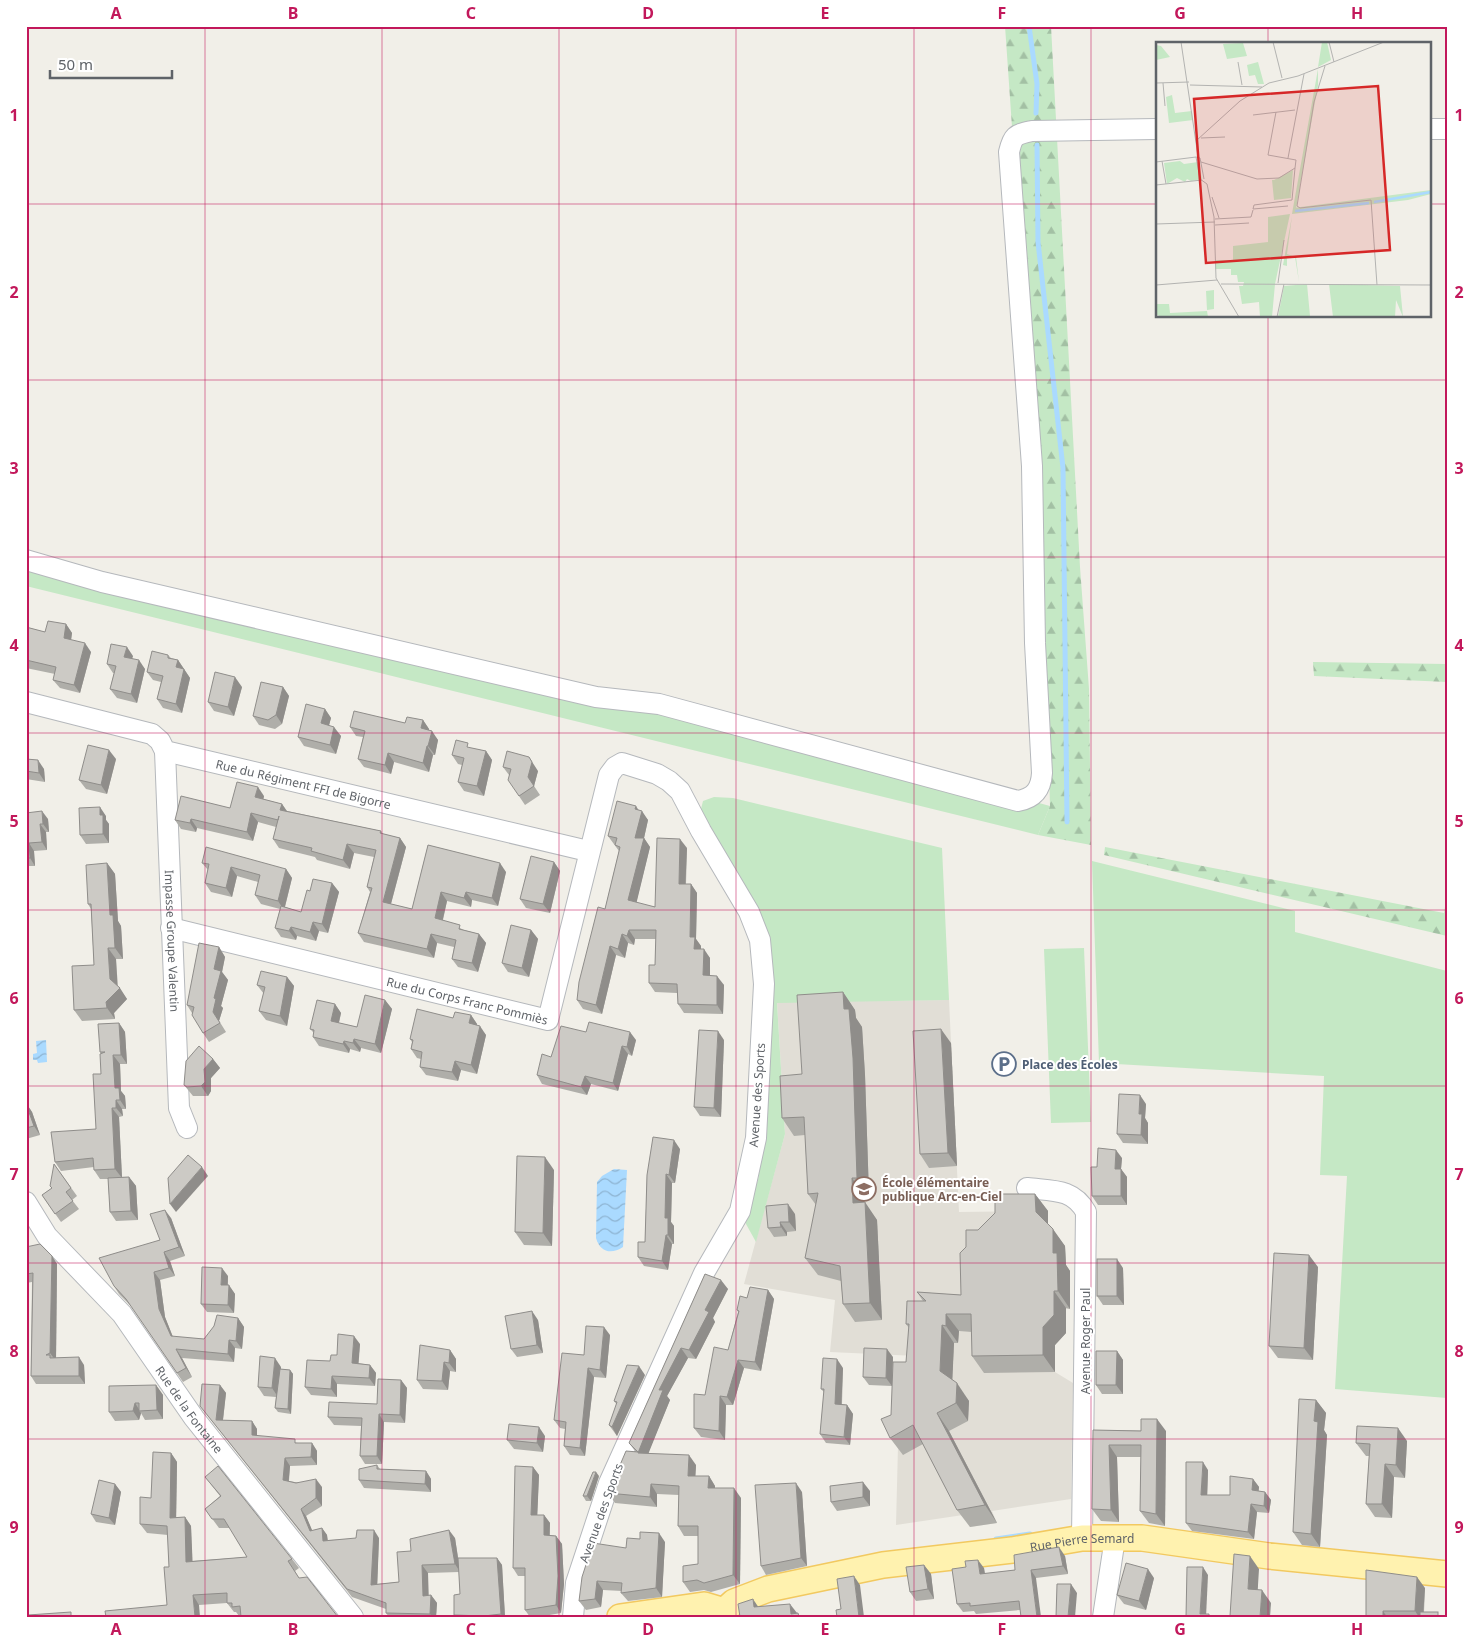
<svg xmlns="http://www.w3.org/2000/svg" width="1473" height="1643" font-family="'Noto Sans',sans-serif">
<defs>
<pattern id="forest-firs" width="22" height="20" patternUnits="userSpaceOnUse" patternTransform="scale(1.25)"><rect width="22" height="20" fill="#c5e8c5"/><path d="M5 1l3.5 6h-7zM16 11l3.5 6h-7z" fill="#a3c0a4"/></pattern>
<pattern id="water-waves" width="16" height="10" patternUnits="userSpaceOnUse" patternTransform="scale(1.25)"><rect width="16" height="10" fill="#aadaff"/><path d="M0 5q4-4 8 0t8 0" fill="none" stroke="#8eb4d2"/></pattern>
</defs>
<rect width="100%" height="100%" fill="#f1efe8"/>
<path fill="#e1ded6" d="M949,1000L959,1212L1048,1211V1235L1065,1246L1066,1271H1070V1309H1066V1333L1055,1345V1372L1073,1383L1071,1499L992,1511L997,1523L970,1527L963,1515L896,1525L898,1446L917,1356L830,1352L835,1300L744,1284L785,1134L777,1002Z"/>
<g fill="#c5e8c5">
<path d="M26,557L1010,795L1050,806L1038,835L26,586Z"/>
<path d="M714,797L733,798L942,848L949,1000L777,1003L785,1134L756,1242L746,1224L745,1212L758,1180L765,1134L770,987L700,813L703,801Z"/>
<path d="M1092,861L1295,911V932L1447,971V1398L1335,1389L1347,1176L1320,1175L1324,1076L1099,1063Z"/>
<path d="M1084,948L1091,1122L1051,1123L1044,949Z"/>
</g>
<g fill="url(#forest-firs)">
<path d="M1005,26H1051L1080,567L1089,689L1091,845L1038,835L1050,806L1044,589Z"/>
<path d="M1313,662L1447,664V682L1314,676Z"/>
<path d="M1105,847L1444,913L1447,893V936L1104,855Z"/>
</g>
<g fill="url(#water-waves)">
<path d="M46,1040L47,1062L38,1063L37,1060H33V1054L37,1053L36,1041Z"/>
<path d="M614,1169L627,1170L623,1247C611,1255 600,1252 596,1238L597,1182L602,1176Z"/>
</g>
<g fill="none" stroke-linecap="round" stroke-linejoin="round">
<g stroke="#aadaff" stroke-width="5">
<path d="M1029,26L1037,84L1036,113"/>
<path d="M1037,145L1038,242L1063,468L1067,822"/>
<path d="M996,1539L1030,1534"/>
</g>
<g stroke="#b5b8bc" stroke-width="22">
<g id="minor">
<path d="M1429,129H1447"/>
<path d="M26,560L102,582L596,697L659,704L1018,801C1034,798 1041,790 1042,773L1035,643L1032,466L1009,152C1013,135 1015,135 1032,131L1157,129"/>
<path id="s1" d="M26,702L152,734L160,741L165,751L588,851"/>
<path id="s2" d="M165,751L179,1108L187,1128"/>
<path id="s3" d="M171,928L548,1020L609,775L615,767L622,763L657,774L669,781L680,791L701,831L749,912L760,940L764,984L756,1138L740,1211L704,1273L609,1483L576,1583L573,1617"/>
<path d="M1027,1188C1052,1191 1073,1188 1086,1212L1082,1538"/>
<path id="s4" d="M26,1202L47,1236L122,1314L194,1418L353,1617"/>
<path d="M1103,1617L1115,1538"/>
</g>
</g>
<g stroke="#f2c960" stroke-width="28">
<g id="major">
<path id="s5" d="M724,1611L734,1602L768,1589L883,1565L1012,1550L1082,1538H1142L1269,1556L1447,1574"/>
<path d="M620,1617L704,1605L724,1611"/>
</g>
</g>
<use href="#minor" stroke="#fff" stroke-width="20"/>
<use href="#major" stroke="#fff2af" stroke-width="25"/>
</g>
<g fill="#afaea9">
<path d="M66,624L72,633L71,640L91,652L80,693L60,688L53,680L55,674L26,668V627L45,632Z"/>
<path d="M168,655L171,658L178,660L190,678L182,713L163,708L157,699L161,682L153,680L147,672Z"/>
<path d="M133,656L132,658L145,669L137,703L117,698L110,689L114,673H113L107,664Z"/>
<path d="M242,687L234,716L214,711L208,702Z"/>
<path d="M283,687L289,696L282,724L275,729L259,725L253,716Z"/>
<path d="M325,709L331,718L329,725L341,736L336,754L304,746L298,737Z"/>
<path d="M423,720L429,729V730L438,740L435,755H433L429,772L394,762L391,774L364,767L358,759L363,737L356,736L350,727L405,723Z"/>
<path d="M471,748L486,751L492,760L484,796L464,791L458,782L462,765L458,764L452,755Z"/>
<path d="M26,759L44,769L45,782L26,779Z"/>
<path d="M116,759L107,794L86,789L79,780Z"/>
<path d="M503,767L538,771L534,786L540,795L525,805L519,796L509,775Z"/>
<path d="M264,796L263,799L282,804L287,811L381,831L383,834L400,838L406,847L391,904L412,909L428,845L506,872L498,906L472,900L471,907L447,901L443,920L464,930L479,934L486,943L478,972L458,967L452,959L454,947L437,943L434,958L364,942L358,933L370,892L367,887L374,857L354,853L350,869L317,860L315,857L279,848L273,839L276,827L258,822L253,841L197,828L196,832L181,829L175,820L230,808Z"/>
<path d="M639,810L648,820L644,838L650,847L636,903L655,907L687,848L686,884H691L697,893L696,939L701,946V949L710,958V975L724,985L723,1014L684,1013L678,1004L677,993L655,992L649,983L655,965L656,939H635L634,945L628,943L625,958L616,955L602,1014L583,1009L577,1000L605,909L619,851L608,836Z"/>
<path d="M26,813L48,819L49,832H46L47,850L34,851L35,866H26Z"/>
<path d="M106,816V820L109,824V843L86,844L80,835Z"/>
<path d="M554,862L560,871L550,913L526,908L520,899Z"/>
<path d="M107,863L115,874L118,921L121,926L123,959H116L117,986L127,999L114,1013L115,1019L82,1021L74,1010L94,965L91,909L88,904Z"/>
<path d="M202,863L286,869L292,878L285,907L301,912L310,891L332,883L339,892L328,933L319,931L316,941L297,936L296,940L281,937L275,928L280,909L261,904L255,895L258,882L237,876L232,897L211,892L205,883L208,870Z"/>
<path d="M531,930L538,939L529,977L508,972L502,963Z"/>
<path d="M219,947L225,957L222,972L228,980L221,1006L223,1008L219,1021L226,1032L209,1042L203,1033L192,1013L187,1005Z"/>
<path d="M287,977L294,986L287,1026L266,1020L259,1011L264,994L257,985Z"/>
<path d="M843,992L855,1010L856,1018L862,1027L865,1075L869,1195H864V1202L877,1220L882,1320L855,1322L843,1304L841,1281L818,1275L805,1258L816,1205L808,1194L805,1135L794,1136L782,1118L802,1074Z"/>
<path d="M385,1000L392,1009L381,1053L361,1048L360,1052L350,1049L349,1053L319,1046L313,1037L314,1033L310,1029L335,1004L341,1013L339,1023L357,1027Z"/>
<path d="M471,1015L477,1024L476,1025L486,1035L477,1074L461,1070L458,1081L426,1075L420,1067L421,1059L417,1058L411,1049L412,1042L410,1039L453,1018Z"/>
<path d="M119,1023L125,1032L127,1064H120L121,1091L125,1096L126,1109H122L123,1116L119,1117L122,1177H129L136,1186L138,1220L116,1221L110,1212L108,1179H100L94,1170V1167L61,1171L55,1162L96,1129L101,1074V1054L100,1052Z"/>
<path d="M586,1032L636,1040L632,1056L628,1054L618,1091L591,1084L587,1095L542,1084L537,1075L551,1057Z"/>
<path d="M724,1040L721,1117L700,1116L694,1107Z"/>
<path d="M951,1043L957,1166L929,1168L920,1154Z"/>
<path d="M213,1059L220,1068L211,1078V1091L208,1096H193L184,1085Z"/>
<path d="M26,1103L32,1112L40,1135L26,1139Z"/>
<path d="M1146,1104L1145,1118L1148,1123V1144L1123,1143L1117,1134Z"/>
<path d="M680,1149L675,1183H672L671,1222L674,1226V1244H672L668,1270L644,1266L638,1257L645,1242L647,1175Z"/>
<path d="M1122,1158L1121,1169L1127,1177V1205H1098L1092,1196L1097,1167Z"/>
<path d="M54,1164L77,1196L72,1200L79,1209L61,1222L42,1195L52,1188Z"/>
<path d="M554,1170L552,1246L524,1245L515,1232Z"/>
<path d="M1035,1194L1048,1211V1224L1065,1246L1066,1265L1070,1271V1309L1066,1308V1333L1055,1345V1372L984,1373L972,1356V1332L959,1331L958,1343H954L952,1380L969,1401L968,1421L949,1431L997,1523L970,1527L957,1510L923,1444L903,1455L890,1438L891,1415L906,1362L909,1328L906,1324L923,1301L917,1292L961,1295L966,1247L978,1230Z"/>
<path d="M795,1214L796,1231L787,1232V1236L774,1237L768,1228Z"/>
<path d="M171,1218L185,1256L170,1261L175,1276L160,1280L165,1317L173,1337L204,1339L238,1318L244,1327L242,1349L235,1348L234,1362L182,1358L192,1377L183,1382L132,1307L119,1294L114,1286L160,1240Z"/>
<path d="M26,1247L52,1256L57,1264L56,1358L84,1365L85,1384H36L31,1376L32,1282L26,1283Z"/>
<path d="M1318,1267L1313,1360L1278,1358L1269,1346Z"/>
<path d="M1123,1268L1124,1305H1103L1097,1296Z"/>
<path d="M705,1274L728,1289L713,1318L715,1322L696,1359L688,1358L667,1396L670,1400L648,1453L696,1465L695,1476H709L715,1486V1488L741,1498L740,1584L711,1592L704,1590L690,1592L683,1582L698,1564V1536H684L678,1526L679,1495L657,1494V1507L615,1503L608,1493L635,1451L629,1443Z"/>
<path d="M228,1276V1285L235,1294L234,1313L207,1312L201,1304Z"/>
<path d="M768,1290L774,1299L761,1371L744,1368L733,1405H726L725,1440L701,1437L694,1428L705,1395L728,1350L738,1312L737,1310L747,1298Z"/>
<path d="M538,1320L543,1353L517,1357L511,1349Z"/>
<path d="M610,1335L606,1378L594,1377L585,1456L570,1455L564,1446L565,1429L560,1428L554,1420L584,1355Z"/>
<path d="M360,1344L358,1363L370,1365L376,1373L375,1386L337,1384V1397L311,1395L305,1387L337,1355Z"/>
<path d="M450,1350L456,1359V1372L450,1371L448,1390L423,1389L417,1380Z"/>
<path d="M1117,1351L1123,1360V1394H1102L1096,1385Z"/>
<path d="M893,1357L892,1386L869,1385L863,1377Z"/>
<path d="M281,1367V1369L290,1370L293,1374L291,1414L278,1412L275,1408L276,1397L264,1396L258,1387Z"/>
<path d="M843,1368L842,1404L847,1405L853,1414L850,1445L826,1443L820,1434L824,1392L821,1389Z"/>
<path d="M645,1375L617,1436L609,1425L617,1405L614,1401Z"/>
<path d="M401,1380L407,1388L405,1423L384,1422L382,1464H365L360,1456L361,1426L334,1425L328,1417L377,1404Z"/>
<path d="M156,1385L163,1395V1419L145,1420L141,1413L139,1420L115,1421L109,1412Z"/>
<path d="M220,1385L226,1393L223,1420L252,1421L257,1429V1436L298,1443H312L317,1451V1465L290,1466L289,1481L322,1487V1506L306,1516L312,1531L322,1528L327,1535L328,1540L379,1538L377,1584L399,1582L411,1551L455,1538L459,1563L497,1558L502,1565L505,1617H455L454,1615L460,1594L459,1572L428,1573V1596L431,1595L437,1603L436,1617H389L386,1613V1609L352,1597L200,1406Z"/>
<path d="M1316,1400L1326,1413L1324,1430L1327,1435L1320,1547L1302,1545L1293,1532Z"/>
<path d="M1093,1430L1166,1431L1165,1526L1149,1523L1140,1511L1141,1457H1117L1119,1522L1101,1521L1092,1509Z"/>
<path d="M545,1436L543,1452L514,1449L507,1440Z"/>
<path d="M1407,1441L1405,1478L1394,1477L1392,1518L1375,1517L1366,1504L1369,1456H1366L1356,1443Z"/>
<path d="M171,1453L177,1462L176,1517H185L191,1526L192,1561L247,1557L230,1528H219L205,1509L220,1496L205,1477L292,1559L299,1568L295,1571L299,1578L241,1616H239L236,1612H234L227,1603L199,1605H167L169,1567L168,1535L147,1533L140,1524L151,1498Z"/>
<path d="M377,1465L380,1469L426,1471L431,1479V1492L364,1488L359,1480Z"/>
<path d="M533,1467L539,1475L537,1515H544L550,1523V1535L556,1536L562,1544L564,1584L561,1613L538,1617H530L525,1610V1576H518L513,1568Z"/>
<path d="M1208,1470L1207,1495H1230L1253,1479L1259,1487L1258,1491L1265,1492L1271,1500L1269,1513L1257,1512L1254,1539L1192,1531L1186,1523Z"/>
<path d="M599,1476L591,1501H586L583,1496Z"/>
<path d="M115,1484L121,1492L115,1525L96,1522L91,1514Z"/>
<path d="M870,1491V1506L837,1511L831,1502Z"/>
<path d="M802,1492L807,1566L766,1575L761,1566Z"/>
<path d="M665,1542L662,1597L628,1601L621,1593L622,1591L603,1590L601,1607L586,1610L579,1601L626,1548Z"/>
<path d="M1065,1556L1068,1574L1036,1578L1020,1610L976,1614L974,1611L963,1612L957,1604L984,1568L985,1574L1015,1570Z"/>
<path d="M924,1565L931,1574L934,1599L916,1601L910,1592Z"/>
<path d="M1154,1578L1146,1610L1124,1604L1117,1595Z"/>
<path d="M1425,1588L1424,1612L1441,1617H1366Z"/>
</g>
<g fill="#8f8d8a">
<path d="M66,624L72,633L70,647L64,638Z"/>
<path d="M85,643L91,652L80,693L74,685Z"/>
<path d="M127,647L133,656L130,665L124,657Z"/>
<path d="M139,660L145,669L137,703L131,694Z"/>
<path d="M178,660L184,669L176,667Z"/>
<path d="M184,669L190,678L182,713L176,704Z"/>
<path d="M235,677L242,687L234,716L228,707Z"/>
<path d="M283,687L289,696L282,724L276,715Z"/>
<path d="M325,709L331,718L327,733L321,723Z"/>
<path d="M423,720L429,729L427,737L421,728Z"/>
<path d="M334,727L341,736L336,754L330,745Z"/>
<path d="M432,731L438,740L435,755L428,746Z"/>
<path d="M427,746L433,755L429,772L423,763Z"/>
<path d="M109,750L116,759L107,794L101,785Z"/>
<path d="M486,751L492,760L484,796L477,786Z"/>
<path d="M388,753L394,762L391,774L385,765Z"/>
<path d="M529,757L538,771L534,786L540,795L528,777Z"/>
<path d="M38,760L44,769L45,782L39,773Z"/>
<path d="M258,787L264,796L262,806L255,797Z"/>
<path d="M282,804L288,813L280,810Z"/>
<path d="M636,806L641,814L642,811L648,820L644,838L650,847L635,909L628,900L635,838V809Z"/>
<path d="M100,807L106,816V820L109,824V843L103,834L100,815Z"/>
<path d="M42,811L48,819L49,832L43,824Z"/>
<path d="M251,813L258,822L253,841L247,832Z"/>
<path d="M191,819L197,828L196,832L190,823Z"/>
<path d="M40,824L46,832L47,850L42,842Z"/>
<path d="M400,838L406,847L389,911L383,902Z"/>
<path d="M680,839L687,848L685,893L679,884Z"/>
<path d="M29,843L34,851L35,866L30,858Z"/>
<path d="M347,844L354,853L350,869L343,860Z"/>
<path d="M554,862L560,871L550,913L543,904Z"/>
<path d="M107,863L115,874L118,921L121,926L123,959L115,948L110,915Z"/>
<path d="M500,863L506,872L498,906L492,898Z"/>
<path d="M231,867L237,876L232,897L226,888Z"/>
<path d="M286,869L292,878L284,910L278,901Z"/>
<path d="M332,883L339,892L328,933L322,924Z"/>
<path d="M691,884L697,893L696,939L701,946V958L694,949L690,937Z"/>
<path d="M441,892L447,901L441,927L435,918Z"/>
<path d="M466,892L472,900L471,907L464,898Z"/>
<path d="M313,922L319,931L316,941L310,932Z"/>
<path d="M291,927L297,936L296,940L289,931Z"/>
<path d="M531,930L538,939L529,977L522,968Z"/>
<path d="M629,930L635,939L634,945L627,936Z"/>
<path d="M431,934L437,943L434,958L427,949Z"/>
<path d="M479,934L486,943L478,972L472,963Z"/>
<path d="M622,934L628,943L625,958L618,949Z"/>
<path d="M610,946L616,955L602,1014L596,1005Z"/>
<path d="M219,947L225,957L222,972L228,980L221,1006L223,1008L219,1021L226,1032L213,1012L214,998V969Z"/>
<path d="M108,948L116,959L118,990L110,979Z"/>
<path d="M704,949L710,958V984L703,975Z"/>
<path d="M717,976L724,985L723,1014L717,1005Z"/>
<path d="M287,977L294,986L287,1026L280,1016Z"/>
<path d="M120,988L127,999L114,1013L115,1019L107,1008L106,1002Z"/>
<path d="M843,992L855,1010L856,1018L862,1027L865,1075L869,1195L857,1178Z"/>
<path d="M385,1000L392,1009L381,1053L375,1044Z"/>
<path d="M335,1004L341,1013L337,1030L331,1021Z"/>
<path d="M471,1015L477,1024L475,1032L469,1023Z"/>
<path d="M119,1023L125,1032L127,1064L121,1055Z"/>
<path d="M480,1026L486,1035L477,1074L471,1065Z"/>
<path d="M941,1029L951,1043L957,1166L948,1153Z"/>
<path d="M718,1031L724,1040L721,1117L714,1108Z"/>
<path d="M630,1032L636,1040L632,1056L627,1047Z"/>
<path d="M354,1039L361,1048L360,1052L353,1043Z"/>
<path d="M344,1041L350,1049L349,1053L343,1044Z"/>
<path d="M622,1046L628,1054L618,1091L613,1083Z"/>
<path d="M113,1055L120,1064L121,1091L125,1096L126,1109L120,1100L115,1088Z"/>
<path d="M213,1059L220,1068L211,1078V1091L208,1096L201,1086L204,1069Z"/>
<path d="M455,1061L461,1070L458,1081L452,1072Z"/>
<path d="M585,1076L591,1084L587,1095L581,1087Z"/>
<path d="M1140,1095L1146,1104L1145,1118L1148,1123V1144L1141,1135L1139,1114Z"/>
<path d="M116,1100L122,1109L123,1116L116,1108Z"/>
<path d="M26,1103L32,1112L40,1135L34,1126Z"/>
<path d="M112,1108L119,1117L122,1178L115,1169Z"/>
<path d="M674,1140L680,1149L675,1183L669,1175Z"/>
<path d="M1116,1150L1122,1158L1121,1169L1127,1177V1205L1121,1196L1115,1169Z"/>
<path d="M545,1157L554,1170L552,1246L543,1233Z"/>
<path d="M202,1167L208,1176L176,1212L170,1204Z"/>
<path d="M666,1174L672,1183L671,1222L674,1226V1244L668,1235L665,1218Z"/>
<path d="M129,1177L136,1186L138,1220L131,1211Z"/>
<path d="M852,1178L864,1195L865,1220L853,1203Z"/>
<path d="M1035,1194L1048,1211V1229L1036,1212Z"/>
<path d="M865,1202L877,1220L882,1320L870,1303Z"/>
<path d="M788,1204L795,1214L796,1231L789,1222Z"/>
<path d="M165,1210L171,1218L185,1256L179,1247Z"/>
<path d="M780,1222L787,1232V1236L781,1227Z"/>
<path d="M1053,1229L1065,1246L1066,1265L1070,1271V1309L1058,1291L1053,1253Z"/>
<path d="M666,1235L672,1244L668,1270L662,1261Z"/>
<path d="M164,1252L170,1261L175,1276L169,1268Z"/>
<path d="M1309,1255L1318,1267L1313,1360L1304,1348Z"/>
<path d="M52,1256L57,1264L56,1361L50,1353Z"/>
<path d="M1117,1259L1123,1268L1124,1305L1117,1296Z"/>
<path d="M222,1268L228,1276L227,1294L221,1285Z"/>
<path d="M154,1272L160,1280L165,1317L176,1345L171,1336L159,1309Z"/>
<path d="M721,1280L728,1289L713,1318L715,1322L696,1359L689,1350L705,1310Z"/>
<path d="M229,1285L235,1294L234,1313L228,1305Z"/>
<path d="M768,1290L774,1299L761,1371L755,1362Z"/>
<path d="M1054,1291L1066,1308V1333L1055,1345V1372L1043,1355V1327Z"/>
<path d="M532,1311L538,1320L543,1353L537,1345Z"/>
<path d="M946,1314L959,1331L958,1343L946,1326Z"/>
<path d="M238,1318L244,1327L242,1349L236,1341Z"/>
<path d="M942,1325L954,1343L952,1388L940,1371Z"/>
<path d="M604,1327L610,1335L606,1378L600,1370Z"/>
<path d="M354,1336L360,1344L358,1371L352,1363Z"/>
<path d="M229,1340L235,1348L234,1362L228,1354Z"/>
<path d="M681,1348L688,1358L667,1396L670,1400L645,1462L638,1453L659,1390Z"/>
<path d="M176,1349L182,1358L192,1377L186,1368Z"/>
<path d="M887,1349L893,1357L892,1386L886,1378Z"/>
<path d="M450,1350L456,1359V1372L449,1363Z"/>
<path d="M1117,1351L1123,1360V1394L1116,1385Z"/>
<path d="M79,1357L84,1365L85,1384L79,1376Z"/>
<path d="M275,1358L281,1367L278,1397L272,1388Z"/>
<path d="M837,1359L843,1368L841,1412L835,1404Z"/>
<path d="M738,1360L744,1368L733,1405L727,1397Z"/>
<path d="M444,1362L450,1371L448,1390L442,1381Z"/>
<path d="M370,1365L376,1373L375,1386L369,1378Z"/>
<path d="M639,1366L645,1375L617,1436L612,1427Z"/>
<path d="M588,1368L594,1377L585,1456L580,1448Z"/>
<path d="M290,1370L293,1374L291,1414L288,1409Z"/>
<path d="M332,1376L337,1384V1397L331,1389Z"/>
<path d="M401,1380L407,1388L405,1423L400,1415Z"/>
<path d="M957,1383L969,1401L968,1421L956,1403Z"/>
<path d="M156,1385L163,1395V1419L157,1410Z"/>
<path d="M220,1385L226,1393L222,1428L216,1420Z"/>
<path d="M720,1396L726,1405L725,1440L719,1431Z"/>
<path d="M1316,1400L1326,1413L1324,1430L1327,1435L1320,1547L1311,1534L1314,1421Z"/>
<path d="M135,1403L140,1411H139L141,1413L139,1420L133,1411Z"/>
<path d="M847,1405L853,1414L850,1445L844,1437Z"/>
<path d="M937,1413L949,1431L997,1523L985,1505Z"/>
<path d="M379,1414L384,1422L382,1464L377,1456Z"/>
<path d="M1157,1419L1166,1431L1165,1526L1156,1514Z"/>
<path d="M252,1421L257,1429V1443L252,1435Z"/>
<path d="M539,1427L545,1436L543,1452L537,1443Z"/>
<path d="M1398,1428L1407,1441L1405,1478L1396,1465Z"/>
<path d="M312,1443L317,1451V1465L311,1457Z"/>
<path d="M1109,1445L1117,1457L1119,1522L1111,1510Z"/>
<path d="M171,1453L177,1462L176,1527L170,1518Z"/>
<path d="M689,1455L696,1465L695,1485L688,1476Z"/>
<path d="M285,1458L290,1466L288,1488L283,1480Z"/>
<path d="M1203,1462L1208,1470L1207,1503L1201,1495Z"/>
<path d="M1385,1464L1394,1477L1392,1518L1382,1504Z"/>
<path d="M533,1467L539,1475L537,1523L531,1515Z"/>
<path d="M426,1471L431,1479V1492L425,1484Z"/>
<path d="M596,1472L599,1476L591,1501L587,1496Z"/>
<path d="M709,1476L715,1486V1497L708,1488Z"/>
<path d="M316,1479L322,1487V1506L316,1498Z"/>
<path d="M1253,1479L1259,1487L1258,1498L1252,1490Z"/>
<path d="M863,1482L870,1491V1506L863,1497Z"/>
<path d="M796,1483L802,1492L807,1566L801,1558Z"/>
<path d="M115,1484L121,1492L115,1525L109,1518Z"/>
<path d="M651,1484L657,1494V1507L650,1497Z"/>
<path d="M734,1488L741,1498L740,1584L733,1575Z"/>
<path d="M1265,1492L1271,1500L1269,1513L1264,1506Z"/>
<path d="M1251,1504L1257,1512L1254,1539L1248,1532Z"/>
<path d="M301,1509L306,1516L316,1539L310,1531Z"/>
<path d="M544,1515L550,1523L549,1543L544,1535Z"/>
<path d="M185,1517L191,1526L193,1571L186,1562Z"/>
<path d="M322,1528L327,1535L328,1549L323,1541Z"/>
<path d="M374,1530L379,1538L377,1593L371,1585Z"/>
<path d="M449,1530L455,1538L460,1572L455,1564Z"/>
<path d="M659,1533L665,1542L662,1597L656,1588Z"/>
<path d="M556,1536L562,1544L564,1584L561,1613L556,1605Z"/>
<path d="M1059,1547L1065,1556L1068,1574L1063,1566Z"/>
<path d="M1250,1556L1259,1569L1257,1602L1248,1589Z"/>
<path d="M497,1558L502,1565L505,1617H502L501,1614Z"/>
<path d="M978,1560L984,1568L986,1583L980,1574Z"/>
<path d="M422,1565L428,1573L429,1604L423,1596Z"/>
<path d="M924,1565L931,1574L934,1599L928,1589Z"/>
<path d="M1203,1567L1208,1575L1206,1617L1200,1614Z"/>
<path d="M1148,1569L1154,1578L1146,1610L1139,1601Z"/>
<path d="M1031,1570L1036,1578L1041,1617H1037Z"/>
<path d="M854,1576L860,1585L864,1617H859Z"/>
<path d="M1417,1577L1425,1588L1423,1617H1419L1415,1611Z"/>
<path d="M597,1581L603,1590L601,1607L595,1599Z"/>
<path d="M1071,1584L1077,1593L1075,1617H1068Z"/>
<path d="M1262,1590L1271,1603L1270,1617H1260Z"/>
<path d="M193,1595L199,1605L200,1617H195Z"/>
<path d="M431,1595L437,1603L436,1617H432L430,1614Z"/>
<path d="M753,1599L759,1608L754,1607Z"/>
<path d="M790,1604L797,1613V1617L791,1614Z"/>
<path d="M1383,1611L1387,1617H1383Z"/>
</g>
<g fill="#cccac5" stroke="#8f8d8a">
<path d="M48,621L66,624L64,638L85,643L74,685L53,680L56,667L26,660V627L45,632Z"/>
<path d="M111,644L127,647L124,657L139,660L131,694L110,689L116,666L107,664Z"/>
<path d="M152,651L168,655V658L178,660L176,667L184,669L176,704L157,699L163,676L147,672Z"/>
<path d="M215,672L235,677L228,707L208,702Z"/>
<path d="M261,682L283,687L276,715L268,720L253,716Z"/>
<path d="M306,704L325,709L321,723L334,727L330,745L298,737Z"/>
<path d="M354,711L405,723L407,717L423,720L421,728L432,731L428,746H427L423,763L388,753L385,765L358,759L365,731L350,727Z"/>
<path d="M456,740L468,743L467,747L486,751L477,786L458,782L464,758L452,755Z"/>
<path d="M88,745L109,750L101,785L79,780Z"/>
<path d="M507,751L529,757L532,762L528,777L534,786L519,796L508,780L511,769L503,767Z"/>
<path d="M26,759L38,760L39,773L26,771Z"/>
<path d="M237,782L258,787L255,797L282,804L280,810L381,831L380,833L400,838L383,902L412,909L428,845L500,863L492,898L466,892L464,898L441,892L435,918L460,925L459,929L479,934L472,963L452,959L456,940L431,934L427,949L358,933L372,888L367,887L376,850L347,844L343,860L311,851L312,848L273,839L279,816L278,820L251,813L247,832L191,819L190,823L175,820L181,796L230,808Z"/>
<path d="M617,801L636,806L635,809L642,811L635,838H644L628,900L655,907L657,838L680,839L679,884H691L690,937H695L694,949H704L703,975L717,976V1005L678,1004L677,984L649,983V965H655L656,930H629L627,936L622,934L618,949L610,946L596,1005L577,1000L579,982L598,907L605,909L620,847L615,845L617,838L608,836Z"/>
<path d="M100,807V815H103V834L80,835L79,808Z"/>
<path d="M42,811L43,824H40L42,842L29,843L30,858H26V813Z"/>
<path d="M206,847L286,869L278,901L255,895L260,875L231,867L226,888L205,883L209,864L202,863Z"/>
<path d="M531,856L554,862L543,904L520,899Z"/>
<path d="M107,863L110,915H113L115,948H108L110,979L120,988L106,1002L107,1008L74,1010L72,966L94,965L91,904H88L86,865Z"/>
<path d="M313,879L332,883L322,924L313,922L310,932L291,927L289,931L275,928L281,906L301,912L307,890L310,891Z"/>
<path d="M511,925L531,930L522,968L502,963Z"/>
<path d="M199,943L219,947L214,969L221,971L214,998L216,999L213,1012L220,1023L203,1033L192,1015L194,1007L187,1005Z"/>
<path d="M261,971L287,977L280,1016L259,1011L265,987L257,985Z"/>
<path d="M843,992L844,1009H849L853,1058L857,1178H852L853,1203L865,1202L870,1303L843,1304L840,1266L805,1258L818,1193L808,1194L804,1117L782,1118L780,1076L802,1074L797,995Z"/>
<path d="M365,995L385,1000L375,1044L354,1039L353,1043L344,1041L343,1044L313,1037L314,1030L310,1029L317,1000L335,1004L331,1021L357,1027Z"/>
<path d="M417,1009L453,1018L455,1012L471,1015L469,1023L480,1026L471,1065L455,1061L452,1072L420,1067L422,1052L411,1049L413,1040L410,1039Z"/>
<path d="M589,1022L630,1032L627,1047L622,1046L613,1083L585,1076L581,1087L537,1075L542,1054L551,1057L561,1026L586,1032Z"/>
<path d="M119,1023L121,1055H113L115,1088H119L120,1100H116V1108H112L115,1169L94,1170L93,1158L55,1162L51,1132L96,1129L93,1074H101L100,1054L105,1052H100L98,1024Z"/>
<path d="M941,1029L948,1153L920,1154L913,1031Z"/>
<path d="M699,1030L718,1031L714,1108L694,1107Z"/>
<path d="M199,1046L213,1059L204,1069L205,1082L201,1086L187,1087L184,1085L186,1061Z"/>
<path d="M1119,1094L1140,1095L1139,1114H1142L1141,1135L1117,1134Z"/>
<path d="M26,1104L34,1126L26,1128Z"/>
<path d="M653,1137L674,1140L669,1175L666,1174L665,1218H668V1235H666L662,1261L638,1257V1242H645L647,1175Z"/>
<path d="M1098,1148L1116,1150L1115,1169H1121V1196H1092L1091,1167H1097Z"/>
<path d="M188,1155L202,1167L170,1204L168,1178Z"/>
<path d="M517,1156L545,1157L543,1233L515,1232Z"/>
<path d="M54,1164L71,1188L66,1192L73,1201L55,1214L42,1195L52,1188L50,1186Z"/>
<path d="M129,1177L131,1211L110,1212L108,1178Z"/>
<path d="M995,1194H1035L1036,1212L1053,1229V1253H1057L1058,1291H1054V1315L1043,1327V1355L972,1356L971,1314H946V1326L942,1325L940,1371L957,1383L956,1403L937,1413L985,1505L957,1510L913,1425L890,1438L881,1419L891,1415L893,1362H906L909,1324H906L907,1301H926L917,1292L961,1295L960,1253L966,1247V1230H978L995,1213Z"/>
<path d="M788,1204L789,1222H780L781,1227L768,1228L766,1206Z"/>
<path d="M165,1210L179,1247L164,1252L169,1268L154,1272L159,1309L171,1336L204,1339L214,1326L217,1315L238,1318L236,1341L229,1340L228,1354L176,1349L186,1368L177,1373L126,1299L114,1286L99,1258L160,1240L150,1214Z"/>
<path d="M40,1244L52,1256L50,1353L46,1355H50V1358L79,1357V1376H31L33,1273L26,1274V1247Z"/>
<path d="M1274,1253L1309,1255L1304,1348L1269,1346Z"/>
<rect x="1097" y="1259" width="20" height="37"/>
<path d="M202,1267L222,1268L221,1285H229L228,1305L201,1304Z"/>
<path d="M705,1274L721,1280L705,1310L709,1312L689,1350L681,1348L659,1390H663L638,1453L689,1455L688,1476H709L708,1488H734L733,1575L704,1583L697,1580L683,1582V1566L698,1564V1526H678L679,1486L651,1484L650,1497L608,1493L626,1451L638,1452L629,1443Z"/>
<path d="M750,1287L768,1290L755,1362L738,1360L727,1397L720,1396L719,1431L694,1428V1394L705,1395L714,1347L728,1350L739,1311L737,1310L740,1296L747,1298Z"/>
<path d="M532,1311L537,1345L511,1349L505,1316Z"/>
<path d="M586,1326L604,1327L600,1370L588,1368L580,1448L564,1446L566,1422L554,1420L562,1353L584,1355Z"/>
<path d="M338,1334L354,1336L352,1363L370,1365L369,1378L332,1376L331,1389L305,1387L307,1360L330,1361L331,1355H337Z"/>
<path d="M420,1345L450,1350L449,1363L444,1362L442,1381L417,1380Z"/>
<path d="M864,1348L887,1349L886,1378L863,1377Z"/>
<path d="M1096,1351H1117L1116,1385H1096Z"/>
<path d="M260,1356L275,1358L272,1388L258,1387Z"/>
<path d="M823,1358L837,1359L835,1404L847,1405L844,1437L820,1434L824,1389H821Z"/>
<path d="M627,1365L639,1366L612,1427L609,1425L617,1402L614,1401Z"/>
<path d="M280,1369L290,1370L288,1409L275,1408Z"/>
<path d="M378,1379L401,1380L400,1415L379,1414L377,1456H360L362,1418L328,1417L329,1402L377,1404Z"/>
<path d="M202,1384L220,1385L216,1420L252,1421V1435L295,1439V1443H312L311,1457L285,1458L283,1480L296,1483L316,1479V1498L301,1509L310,1531L322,1528L323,1541L356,1538L357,1530H374L371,1585L399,1582L397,1552L411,1551L410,1539L449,1530L455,1564L422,1565L423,1596L431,1595L430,1614L386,1613V1603L347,1589L200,1406Z"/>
<path d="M156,1385L157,1410L139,1411V1403H135L133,1411L109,1412V1386Z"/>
<path d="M1299,1399L1316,1400L1314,1421L1318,1422L1311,1534L1293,1532Z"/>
<path d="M1141,1419H1157L1156,1514L1140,1511L1141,1445H1109L1111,1510L1092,1509L1093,1430L1141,1431Z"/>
<path d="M509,1424L539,1427L537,1443L507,1440Z"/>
<path d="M1357,1426L1398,1428L1396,1465L1385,1464L1382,1504H1366L1370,1444L1356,1443Z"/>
<path d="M153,1452L171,1453L170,1518L185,1517L186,1562L247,1557L224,1519H212L205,1509L221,1496L205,1477L218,1466L292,1559L288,1561L299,1578L307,1577L338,1617H241L240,1606L232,1607V1603H227V1593L193,1595L195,1617H106L105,1611L167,1605L164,1567H169L167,1526L140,1524V1497L151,1498Z"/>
<path d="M1186,1462H1203L1201,1495H1230V1476L1253,1479L1252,1490L1265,1492L1264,1506L1251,1504L1248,1532L1186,1523Z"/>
<path d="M377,1465V1469L426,1471L425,1484L359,1480V1469Z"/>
<path d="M515,1466L533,1467L531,1515H544V1535L556,1536L558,1576L556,1605L525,1610V1568H513Z"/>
<path d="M593,1472H596L587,1496H583Z"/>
<path d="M99,1480L115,1484L109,1518L91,1514Z"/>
<path d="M863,1482V1497L831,1502L830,1486Z"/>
<path d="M796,1483L801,1558L761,1566L755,1485Z"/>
<path d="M640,1532L659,1533L656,1588L621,1593L622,1583L597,1581L595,1599L579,1601L582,1577L593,1543L626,1548L627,1538L640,1539Z"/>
<path d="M1059,1547L1063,1566L1031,1570L1037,1617H1021L1019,1601L970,1606V1603L957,1604L952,1569L966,1567L965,1561L978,1560L980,1574L1015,1570L1014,1555Z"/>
<path d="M1234,1554L1250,1556L1248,1589L1262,1590L1260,1617L1230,1616Z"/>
<path d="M458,1558H497L501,1614L484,1616L454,1615V1595L460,1594Z"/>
<path d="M1126,1563L1148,1569L1139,1601L1117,1595Z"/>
<path d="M924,1565L928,1589L910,1592L906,1567Z"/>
<path d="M1187,1567H1203L1200,1614H1209V1617H1186Z"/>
<path d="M1366,1570L1417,1577L1415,1611H1383V1617H1366Z"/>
<path d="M854,1576L859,1617H837L836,1610L841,1609L837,1579Z"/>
<path d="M1057,1584H1071L1068,1617H1056Z"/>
<path d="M753,1599L754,1607L790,1604L791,1614L798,1613L799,1617H740L738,1604Z"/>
<path d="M71,1612V1617H28V1615Z"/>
<rect x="1420" y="1612" width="18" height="5"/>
</g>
<path fill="none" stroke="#c2185b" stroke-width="1" stroke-opacity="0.55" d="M205,26V1617M382,26V1617M559,26V1617M736,26V1617M914,26V1617M1091,26V1617M1268,26V44M26,204H1157M1429,204H1447M1268,316V1617M26,380H1447M26,557H1447M26,733H1447M26,910H1447M26,1086H1447M26,1263H1447M26,1439H1447"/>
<defs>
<g id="parking-ring" transform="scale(1.25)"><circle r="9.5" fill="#fff" stroke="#5c6f8a" stroke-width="1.5"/><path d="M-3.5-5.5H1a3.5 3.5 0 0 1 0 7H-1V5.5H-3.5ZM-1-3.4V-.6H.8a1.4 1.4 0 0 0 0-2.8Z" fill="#5c6f8a"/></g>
<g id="school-ring" transform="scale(1.25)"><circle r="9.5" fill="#fff" stroke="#8d6e63" stroke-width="1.5"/><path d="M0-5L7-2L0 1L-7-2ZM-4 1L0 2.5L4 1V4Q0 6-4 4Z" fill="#8d6e63"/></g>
</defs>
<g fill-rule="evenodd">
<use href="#parking-ring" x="1004" y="1064"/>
<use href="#school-ring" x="864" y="1189"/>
</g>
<g text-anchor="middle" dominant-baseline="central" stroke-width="4" stroke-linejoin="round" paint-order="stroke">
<g font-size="12" fill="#5f6368" stroke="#fff">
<text stroke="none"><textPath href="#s1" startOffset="294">Rue du Régiment FFI de Bigorre</textPath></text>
<text stroke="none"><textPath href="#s2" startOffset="190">Impasse Groupe Valentin</textPath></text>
<text stroke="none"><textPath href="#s3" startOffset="305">Rue du Corps Franc Pommiès</textPath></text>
<text transform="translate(757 1095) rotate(-86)">Avenue des Sports</text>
<text transform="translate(1085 1341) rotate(-90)">Avenue Roger Paul</text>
<text stroke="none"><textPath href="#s4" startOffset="265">Rue de la Fontaine</textPath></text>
<text transform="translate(601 1513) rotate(-70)">Avenue des Sports</text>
<text stroke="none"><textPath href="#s5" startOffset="368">Rue Pierre Semard</textPath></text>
</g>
<g font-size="12" font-weight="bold" fill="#4e5e75" stroke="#fff" text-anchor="start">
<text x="1022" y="1064">Place des Écoles</text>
</g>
<g font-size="12" font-weight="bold" fill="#785e54" stroke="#fff" text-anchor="start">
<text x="882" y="1182">École élémentaire<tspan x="882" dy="14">publique Arc-en-Ciel</tspan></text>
</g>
</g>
<g transform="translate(1156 42)">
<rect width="275" height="275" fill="#f1efe8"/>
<path d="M166,0H171L175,18L162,25ZM87,1L91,14L71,17L67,2ZM102,20L108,42H102L99,33L93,34L91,23ZM162,27V43L140,167L137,166ZM16,53L19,71L36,69L37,78L13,81L10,55ZM137,128L135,156L118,158L116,138H89H118ZM134,172L119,242L116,275H104L103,260L86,262L83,244H87L88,240H82L81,233H75V227H59V218H77V204L112,200V175ZM151,242L154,274L122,275L128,244ZM173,242L244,244L247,275L240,258L239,275H177ZM58,248V267L51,268L50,249ZM0,262H13L14,271L51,269L52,275H5L0,272Z" fill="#c5e8c5"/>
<path d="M0,3L5,4L14,15L0,18ZM275,148V152L252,158L136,172L137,166ZM136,174L131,212L140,215L143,240L139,215H131V224L127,223Z" fill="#c5e8c5"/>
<path d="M24,119L28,122L42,120L46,137L35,139L31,137L29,140L21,136L11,142L8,121Z" fill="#c5e8c5"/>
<path fill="none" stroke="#aadaff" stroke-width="2.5" d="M218,160L275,150M139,169L213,161"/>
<path fill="none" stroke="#b3b3b1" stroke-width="1" d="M25,0L42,114M117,0L126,36M173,0L178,20M82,20L86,43M169,24L158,60L141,164L144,166L215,158L221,243M0,41L33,40M7,41L9,64M34,43L106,45M97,73L139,68M45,96L69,95M41,98L84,59L113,41L142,34L228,0M132,116L148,32M6,119L10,142M0,120L40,115M45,120L101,137L123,136L139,126L140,118L112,113L120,70M48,137L44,116L40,115L44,137L51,142L58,175L60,236L83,275M0,143L46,138M56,155L63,176M132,164L97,167L98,163L136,158L139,126M59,177L95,175L97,168M0,182L59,180M59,183L93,181M122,241L128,198M65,242L275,243M0,243L61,238M121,275L128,242"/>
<path fill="#d62828" fill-opacity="0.15" stroke="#d62828" stroke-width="2.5" d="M222,44L234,208L50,221L38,57Z"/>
<rect width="275" height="275" fill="none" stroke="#5f6368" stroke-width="2.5"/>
</g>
<rect width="1473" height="1643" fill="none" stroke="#ffffff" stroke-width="55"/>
<path d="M50 70v8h122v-8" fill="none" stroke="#5f6368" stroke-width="2.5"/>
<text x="58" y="70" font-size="15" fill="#5f6368" stroke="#ffffff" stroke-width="4" paint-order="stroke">50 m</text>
<rect x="28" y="28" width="1418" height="1588" fill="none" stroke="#c2185b" stroke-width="2"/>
<g font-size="16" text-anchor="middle" font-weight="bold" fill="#c2185b">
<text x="116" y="19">A</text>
<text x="293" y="19">B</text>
<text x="471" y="19">C</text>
<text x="648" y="19">D</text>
<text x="825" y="19">E</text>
<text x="1002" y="19">F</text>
<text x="1180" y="19">G</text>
<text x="1357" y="19">H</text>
<text x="14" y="121">1</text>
<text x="1459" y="121">1</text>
<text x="14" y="298">2</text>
<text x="1459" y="298">2</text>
<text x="14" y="474">3</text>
<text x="1459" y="474">3</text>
<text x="14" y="651">4</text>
<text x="1459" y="651">4</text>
<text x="14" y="827">5</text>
<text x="1459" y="827">5</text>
<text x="14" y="1004">6</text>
<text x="1459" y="1004">6</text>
<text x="14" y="1180">7</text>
<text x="1459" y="1180">7</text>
<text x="14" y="1357">8</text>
<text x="1459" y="1357">8</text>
<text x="14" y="1533">9</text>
<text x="1459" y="1533">9</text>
<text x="116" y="1635">A</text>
<text x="293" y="1635">B</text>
<text x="471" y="1635">C</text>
<text x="648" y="1635">D</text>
<text x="825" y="1635">E</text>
<text x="1002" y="1635">F</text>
<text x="1180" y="1635">G</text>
<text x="1357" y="1635">H</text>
</g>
</svg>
